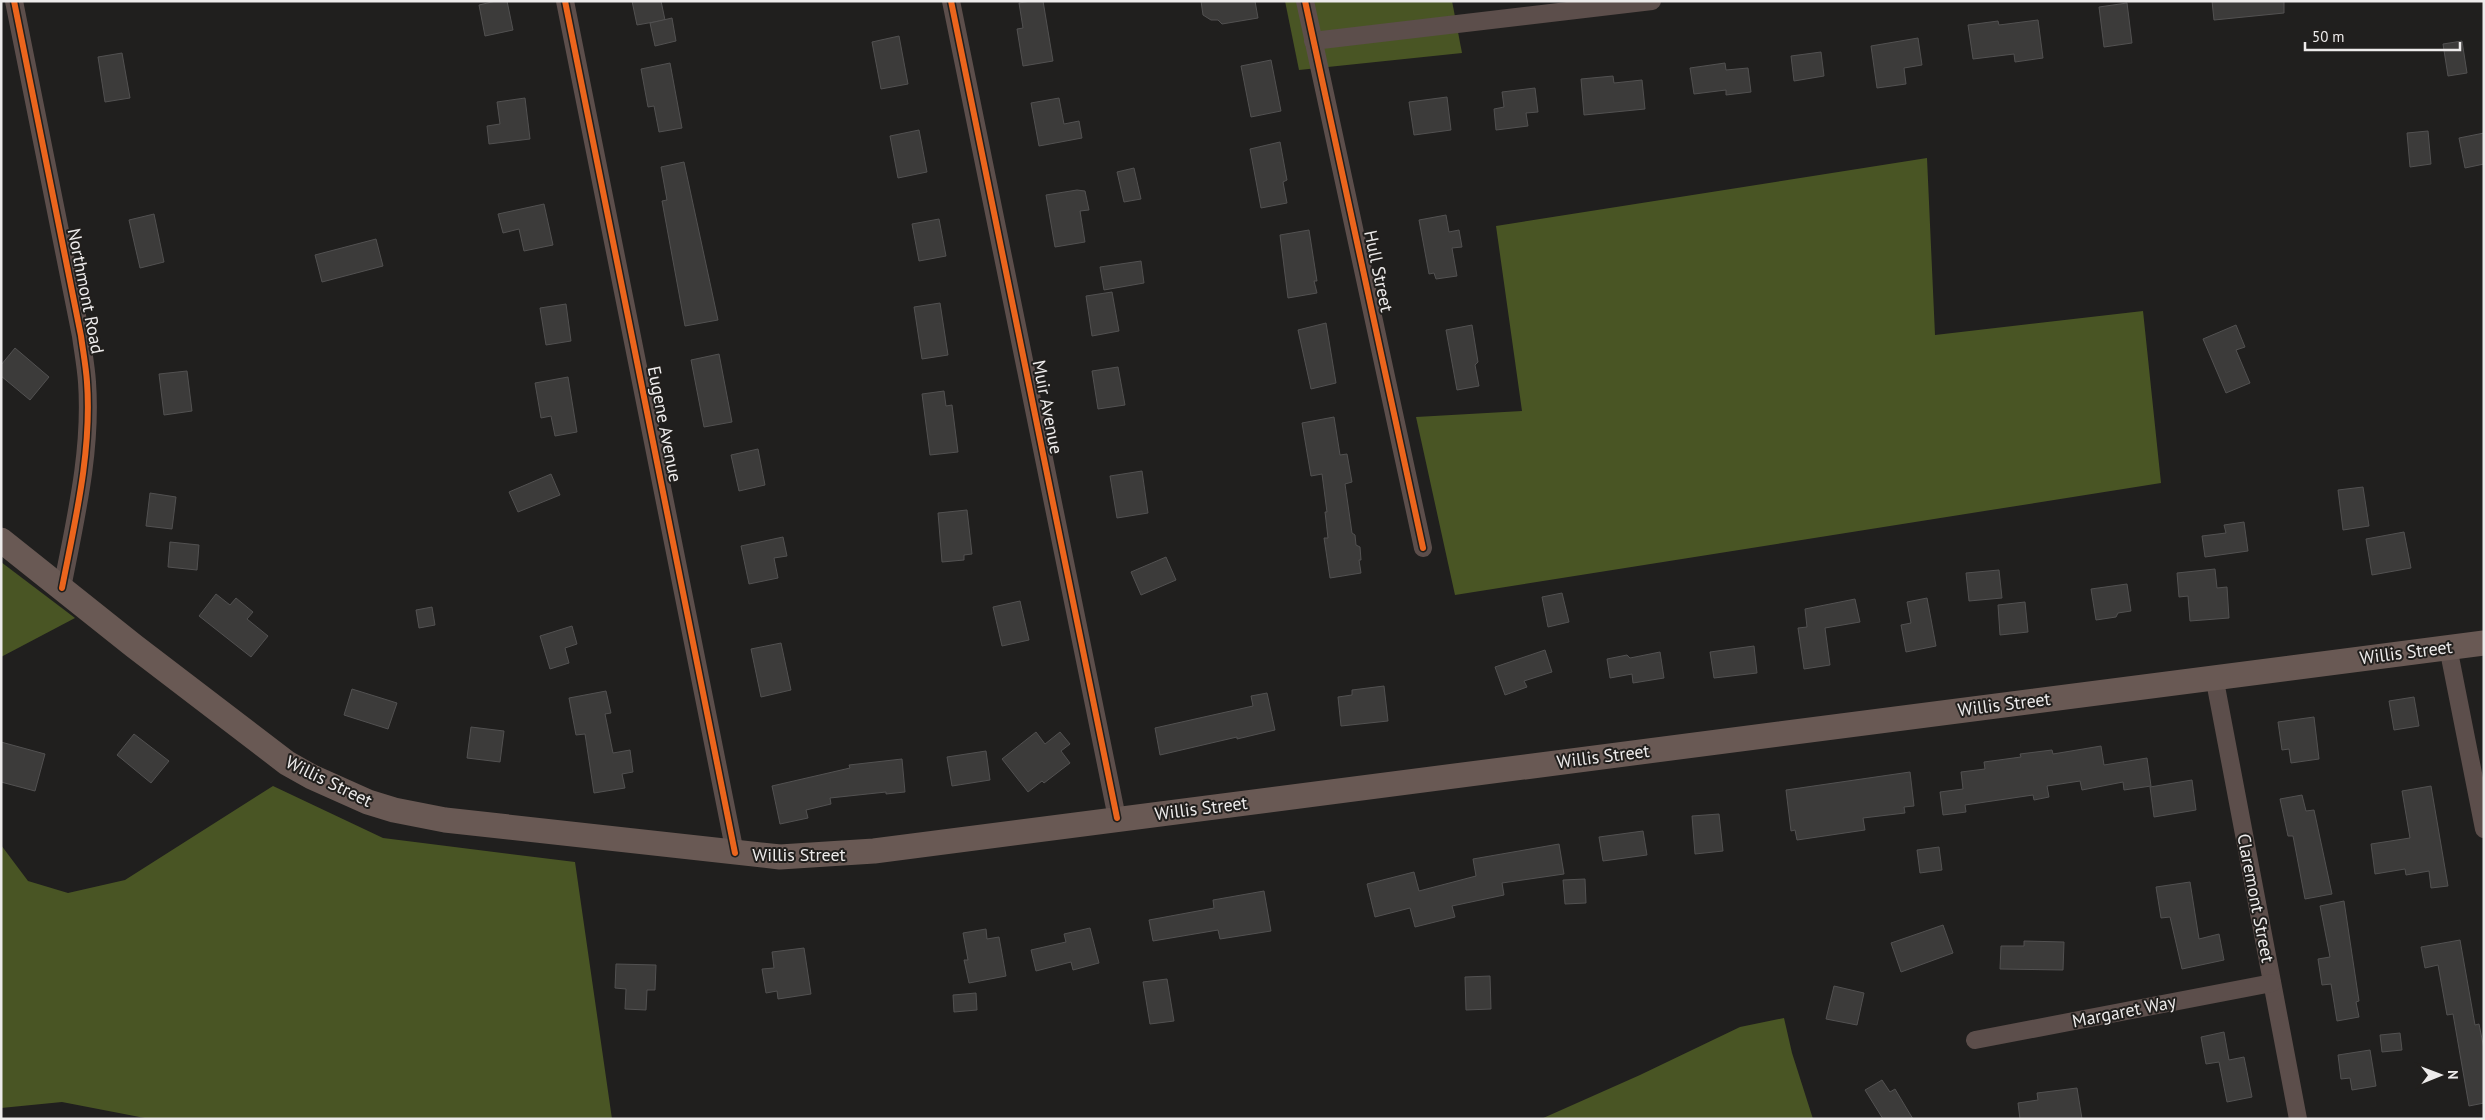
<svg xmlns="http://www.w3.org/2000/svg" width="2485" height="1120" font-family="'PT Sans',sans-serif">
<rect width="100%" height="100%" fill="#201f1e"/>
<g fill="#495524">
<path d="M1285,1H1452L1462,53L1299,70Z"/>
<path d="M1927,158L1935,335L2143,311L2161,483L1455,595L1416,417L1522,411L1496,226Z"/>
<path d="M1,562L75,618L1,657Z"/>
<path d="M273,786L383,838L575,862L612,1119H150L62,1102L1,1108V845L28,881L68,893L125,880Z"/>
<path d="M1784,1018L1792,1053L1813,1119H1541L1640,1075L1740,1027Z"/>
</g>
<g fill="#3c3b3a" stroke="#525151">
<path d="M496,1H507L513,30L485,36L479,5Z"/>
<path d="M632,1H661L665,20L637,25Z"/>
<path d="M1031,1H1043L1053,61L1023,66L1017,29L1023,28L1019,3Z"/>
<path d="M1201,1H1255L1258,18L1222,24L1218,20H1211L1203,15Z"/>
<path d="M2212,1H2284V13L2214,20Z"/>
<path d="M2127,3L2132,43L2104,47L2099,7Z"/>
<path d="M672,18L676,41L655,46L650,23Z"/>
<path d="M2038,20L2043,58L2015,62L2014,54L1973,59L1968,25L1998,21L1999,25Z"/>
<path d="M899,36L908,84L881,89L872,42Z"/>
<path d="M1918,38L1922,65L1904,68L1906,84L1877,88L1871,46Z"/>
<path d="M2462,41L2467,73L2448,76L2443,44Z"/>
<path d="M1821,52L1824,76L1794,81L1791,56Z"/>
<path d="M122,53L130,98L105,102L98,57Z"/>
<path d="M1271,60L1281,111L1251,117L1241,66Z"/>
<path d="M670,63L682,128L659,132L654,106L648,107L641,69Z"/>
<path d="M1725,63L1726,70L1748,68L1751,92L1726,95V90L1694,94L1690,68Z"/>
<path d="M1613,76L1614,83L1642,80L1645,109L1584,115L1581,79Z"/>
<path d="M1535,88L1538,112L1526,113L1528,126L1496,130L1494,109L1504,107L1502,92Z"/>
<path d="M1447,97L1451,130L1414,135L1409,102Z"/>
<path d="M525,98L530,139L489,144L487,126L500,124L497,102Z"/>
<path d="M1059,98L1064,124L1079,121L1082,138L1039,146L1031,103Z"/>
<path d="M919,130L927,172L898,178L890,136Z"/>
<path d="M2428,131L2431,164L2410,167L2407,133Z"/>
<path d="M2484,133V164L2465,168L2459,138Z"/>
<path d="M1280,142L1287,180L1283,182L1287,203L1261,208L1250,149Z"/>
<path d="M684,162L718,320L685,326L662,201L667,200L661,167Z"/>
<path d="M1134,168L1141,199L1124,202L1117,172Z"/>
<path d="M1077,190L1085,191L1089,210L1080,211L1085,242L1055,247L1046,195Z"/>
<path d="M544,204L553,245L524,251L519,229L503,233L498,214Z"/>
<path d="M154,214L164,262L140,268L129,220Z"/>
<path d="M1446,215L1449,232L1459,230L1462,247L1452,248L1457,276L1436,279L1434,273L1429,274L1419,220Z"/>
<path d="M939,219L946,256L919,261L912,224Z"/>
<path d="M1309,230L1317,281H1314L1317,293L1288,298L1280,235Z"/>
<path d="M376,239L383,266L322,282L315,255Z"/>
<path d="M1141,261L1144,283L1104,290L1100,267Z"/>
<path d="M1112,292L1119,331L1092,336L1086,296Z"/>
<path d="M940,303L948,355L922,359L914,307Z"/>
<path d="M566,304L571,341L546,345L540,308Z"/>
<path d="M1326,323L1336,383L1311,389L1298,330Z"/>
<path d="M1472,325L1478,362L1475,365L1479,386L1457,390L1446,330Z"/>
<path d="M2236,325L2245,347L2236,350L2250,383L2226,393L2203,339Z"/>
<path d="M15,348L49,377L30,400L1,376V365Z"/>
<path d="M719,354L732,422L704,427L691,360Z"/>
<path d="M1118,367L1125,405L1098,409L1092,371Z"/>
<path d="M187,371L192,411L164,415L159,374Z"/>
<path d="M568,377L577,432L555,436L551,416L541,418L535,383Z"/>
<path d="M944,391L946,406L952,405L958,452L930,455L922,394Z"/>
<path d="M1334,417L1340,455L1347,454L1352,482L1345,484L1352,533L1355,535L1356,545L1360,547L1361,560H1359L1361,573L1330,578L1324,538H1328L1325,512H1327L1322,474L1311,476L1302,423Z"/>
<path d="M758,449L765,485L739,491L731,455Z"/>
<path d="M1142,471L1148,513L1117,518L1110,476Z"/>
<path d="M551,474L560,495L518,512L509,492Z"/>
<path d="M2363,487L2369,526L2343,530L2338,490Z"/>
<path d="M150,493L176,497L172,529L146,526Z"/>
<path d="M967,510L972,554L964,555V560L942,562L938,513Z"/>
<path d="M2244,522L2248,551L2205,557L2202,536L2226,533L2224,525Z"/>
<path d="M2404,532L2411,568L2372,575L2366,539Z"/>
<path d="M783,537L787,556L774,558L778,578L749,584L741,546Z"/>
<path d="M170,542L199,545L197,570L168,567Z"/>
<path d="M1166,557L1176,580L1141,595L1131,572Z"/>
<path d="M2215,569L2217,588L2227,587L2229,618L2190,621L2188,596L2179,597L2177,573Z"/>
<path d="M1999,570L2002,598L1969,601L1966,573Z"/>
<path d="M2127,584L2131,611L2118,613L2116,617L2096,620L2091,589Z"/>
<path d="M1562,593L1569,622L1548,627L1542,597Z"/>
<path d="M216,594L230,605L236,598L253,612L247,619L268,636L251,657L199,616Z"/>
<path d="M1927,598L1936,646L1906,652L1901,625L1911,623L1907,602Z"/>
<path d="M1855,599L1860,622L1825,628L1830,665L1804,669L1798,628L1807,627L1805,609Z"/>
<path d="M1020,601L1029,640L1002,646L993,607Z"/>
<path d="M2025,602L2028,632L2000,635L1998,605Z"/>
<path d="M432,607L435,625L419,628L416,610Z"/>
<path d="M572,626L577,644L565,648L569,663L550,669L540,636Z"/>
<path d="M781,643L791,690L761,697L751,649Z"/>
<path d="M1754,646L1757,673L1714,678L1710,652Z"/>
<path d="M1545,650L1552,672L1524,681L1527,687L1505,695L1495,667Z"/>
<path d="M1660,652L1664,678L1633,683L1632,674L1610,678L1607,659L1627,655L1630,658Z"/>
<path d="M1384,686L1388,721L1341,726L1338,697L1352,695V690Z"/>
<path d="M352,689L397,703L388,729L344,715Z"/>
<path d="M606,691L611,713L605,714L613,753L630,750L633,772L622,774L625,788L594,793L585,734L576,735L569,698Z"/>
<path d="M1267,693L1275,730L1237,739V737L1160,755L1155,728L1253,706L1251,696Z"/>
<path d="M2414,697L2419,726L2394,730L2389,701Z"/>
<path d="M2314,717L2319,759L2291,763L2289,749L2282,750L2278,722Z"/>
<path d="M471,727L504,731L500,762L467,758Z"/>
<path d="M1036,732L1045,744L1060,732L1070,744L1061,751L1070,763L1044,783L1042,781L1028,792L1002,759Z"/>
<path d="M134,734L169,761L151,783L117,755Z"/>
<path d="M1,742L45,754L35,791L1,782Z"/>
<path d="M2101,746L2104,765L2147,758L2151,786L2124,790L2123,782L2082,790L2080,781L2047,786L2049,797L2034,800L2033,795L1965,805L1966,812L1943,815L1940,792L1963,789L1961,772L1985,769L1984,762L2021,757L2020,754L2052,750L2053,754Z"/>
<path d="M986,751L990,780L952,786L947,757Z"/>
<path d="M902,759L905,792L886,794V792L830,798L831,804L806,810L808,818L780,824L772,786L850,768L849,765Z"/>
<path d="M1910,772L1914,806L1904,807L1905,813L1863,818L1865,830L1797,840L1795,830L1791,831L1786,790Z"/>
<path d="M2192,780L2196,810L2154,817L2150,787Z"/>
<path d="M2431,786L2448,886L2431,888L2429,871L2406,875L2405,869L2375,874L2371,844L2410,838L2402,791Z"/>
<path d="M2302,795L2306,811L2314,810L2332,894L2305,899L2293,836H2288L2280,799Z"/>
<path d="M1719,814L1723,851L1695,854L1692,816Z"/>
<path d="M1643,831L1647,855L1603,861L1599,837Z"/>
<path d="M1559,844L1564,874L1502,883L1504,895L1452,906L1455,917L1415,927L1410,908L1375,917L1367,884L1414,872L1419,891L1476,876L1473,859Z"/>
<path d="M1939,847L1942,870L1920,873L1917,850Z"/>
<path d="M1585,879L1586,903L1565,904L1563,880Z"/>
<path d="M2190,882L2199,939L2219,934L2224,960L2182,969L2170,917L2161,918L2156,887Z"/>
<path d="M1264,891L1271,931L1220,939L1218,930L1153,941L1149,920L1214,908L1213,900Z"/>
<path d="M2344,901L2359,1001L2356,1002L2359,1017L2337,1021L2331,984L2322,985L2318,959L2330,957L2320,906Z"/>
<path d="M1943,925L1953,953L1901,972L1891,943Z"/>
<path d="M1090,928L1099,963L1073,970L1071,962L1036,971L1031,950L1066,942L1064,934Z"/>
<path d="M986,929L987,939L999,937L1006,976L969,983L964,960H968L963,933Z"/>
<path d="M2460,940L2475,1025L2479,1024L2484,1049V1103L2469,1106L2453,1014L2447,1015L2438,965L2425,968L2421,947Z"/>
<path d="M2024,941L2064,942L2063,970L2000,969L2001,946H2024Z"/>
<path d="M804,948L811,994L778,999L777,991L766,993L762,969L774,968L772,952Z"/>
<path d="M616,964L656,965L655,990H647L646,1010L625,1009L626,989L615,988Z"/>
<path d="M1490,976L1491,1009L1466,1010L1465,977Z"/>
<path d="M1167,979L1174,1021L1150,1024L1143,982Z"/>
<path d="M1834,986L1864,993L1857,1025L1826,1019Z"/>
<path d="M976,993L977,1010L954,1012L953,995Z"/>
<path d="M2224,1032L2229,1060L2244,1057L2252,1097L2227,1102L2219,1062L2206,1064L2201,1037Z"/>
<path d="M2400,1033L2402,1050L2382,1052L2380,1035Z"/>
<path d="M2370,1050L2376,1086L2352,1090L2350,1078L2341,1079L2338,1055Z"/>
<path d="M1882,1080L1890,1092L1895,1089L1913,1119H1883L1865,1090Z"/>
<path d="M2077,1088L2082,1119H2020L2018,1103L2038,1100L2037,1093Z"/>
</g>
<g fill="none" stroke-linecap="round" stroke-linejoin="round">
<g stroke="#5c4e4b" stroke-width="18">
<path d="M14,1L81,336C83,351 86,367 87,382C92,451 75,521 62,588"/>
<path d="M565,1L735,853"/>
<path d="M951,1L1117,818"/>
<path d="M1305,1L1423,548"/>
<path d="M1313,41L1652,1"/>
<path d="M2448,647L2484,829"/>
<path d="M2214,676L2298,1119"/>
<path d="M1975,1040L2272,983"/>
</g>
<path stroke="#695954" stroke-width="25" d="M1,540L134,646L287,763L312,777L368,802L394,810L445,820L780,857L874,851L2484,643"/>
<g stroke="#211f1d" stroke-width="9">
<g id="cycleway">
<path d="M14,1L81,336C83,351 86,367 87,382C92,451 75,521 62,588"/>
<path d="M565,1L735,853"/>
<path d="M951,1L1117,818"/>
<path d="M1305,1L1423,548"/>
</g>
</g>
<use href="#cycleway" stroke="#eb651d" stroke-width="6"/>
</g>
<g text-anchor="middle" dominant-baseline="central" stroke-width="4" stroke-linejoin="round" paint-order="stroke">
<g font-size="18" fill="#edebeb" stroke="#211f1d">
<text transform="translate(1379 271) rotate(78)">Hull Street</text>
<text transform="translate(86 291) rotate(79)">Northmont Road</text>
<text transform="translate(1048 407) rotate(79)">Muir Avenue</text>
<text transform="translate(665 424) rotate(79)">Eugene Avenue</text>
<text transform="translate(2406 652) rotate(-7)">Willis Street</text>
<text transform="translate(2004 704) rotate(-7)">Willis Street</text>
<text transform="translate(1603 756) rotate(-7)">Willis Street</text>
<text transform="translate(329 781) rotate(26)">Willis Street</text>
<text transform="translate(1201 808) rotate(-7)">Willis Street</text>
<text x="799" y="854">Willis Street</text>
<text transform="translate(2256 898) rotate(79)">Claremont Street</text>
<text transform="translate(2124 1011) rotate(-11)">Margaret Way</text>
</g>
</g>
<rect width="2485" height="1120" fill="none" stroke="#edebeb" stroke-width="5"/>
<g transform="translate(2440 1075) rotate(89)" stroke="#211f1d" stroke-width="4" paint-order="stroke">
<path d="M0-4L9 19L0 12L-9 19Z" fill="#edebeb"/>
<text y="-8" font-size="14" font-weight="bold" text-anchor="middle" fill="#edebeb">N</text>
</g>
<path d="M2305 42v8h155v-8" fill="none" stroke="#edebeb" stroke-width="2.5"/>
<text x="2312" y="42" font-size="15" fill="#edebeb" stroke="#211f1d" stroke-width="4" paint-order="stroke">50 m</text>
</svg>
